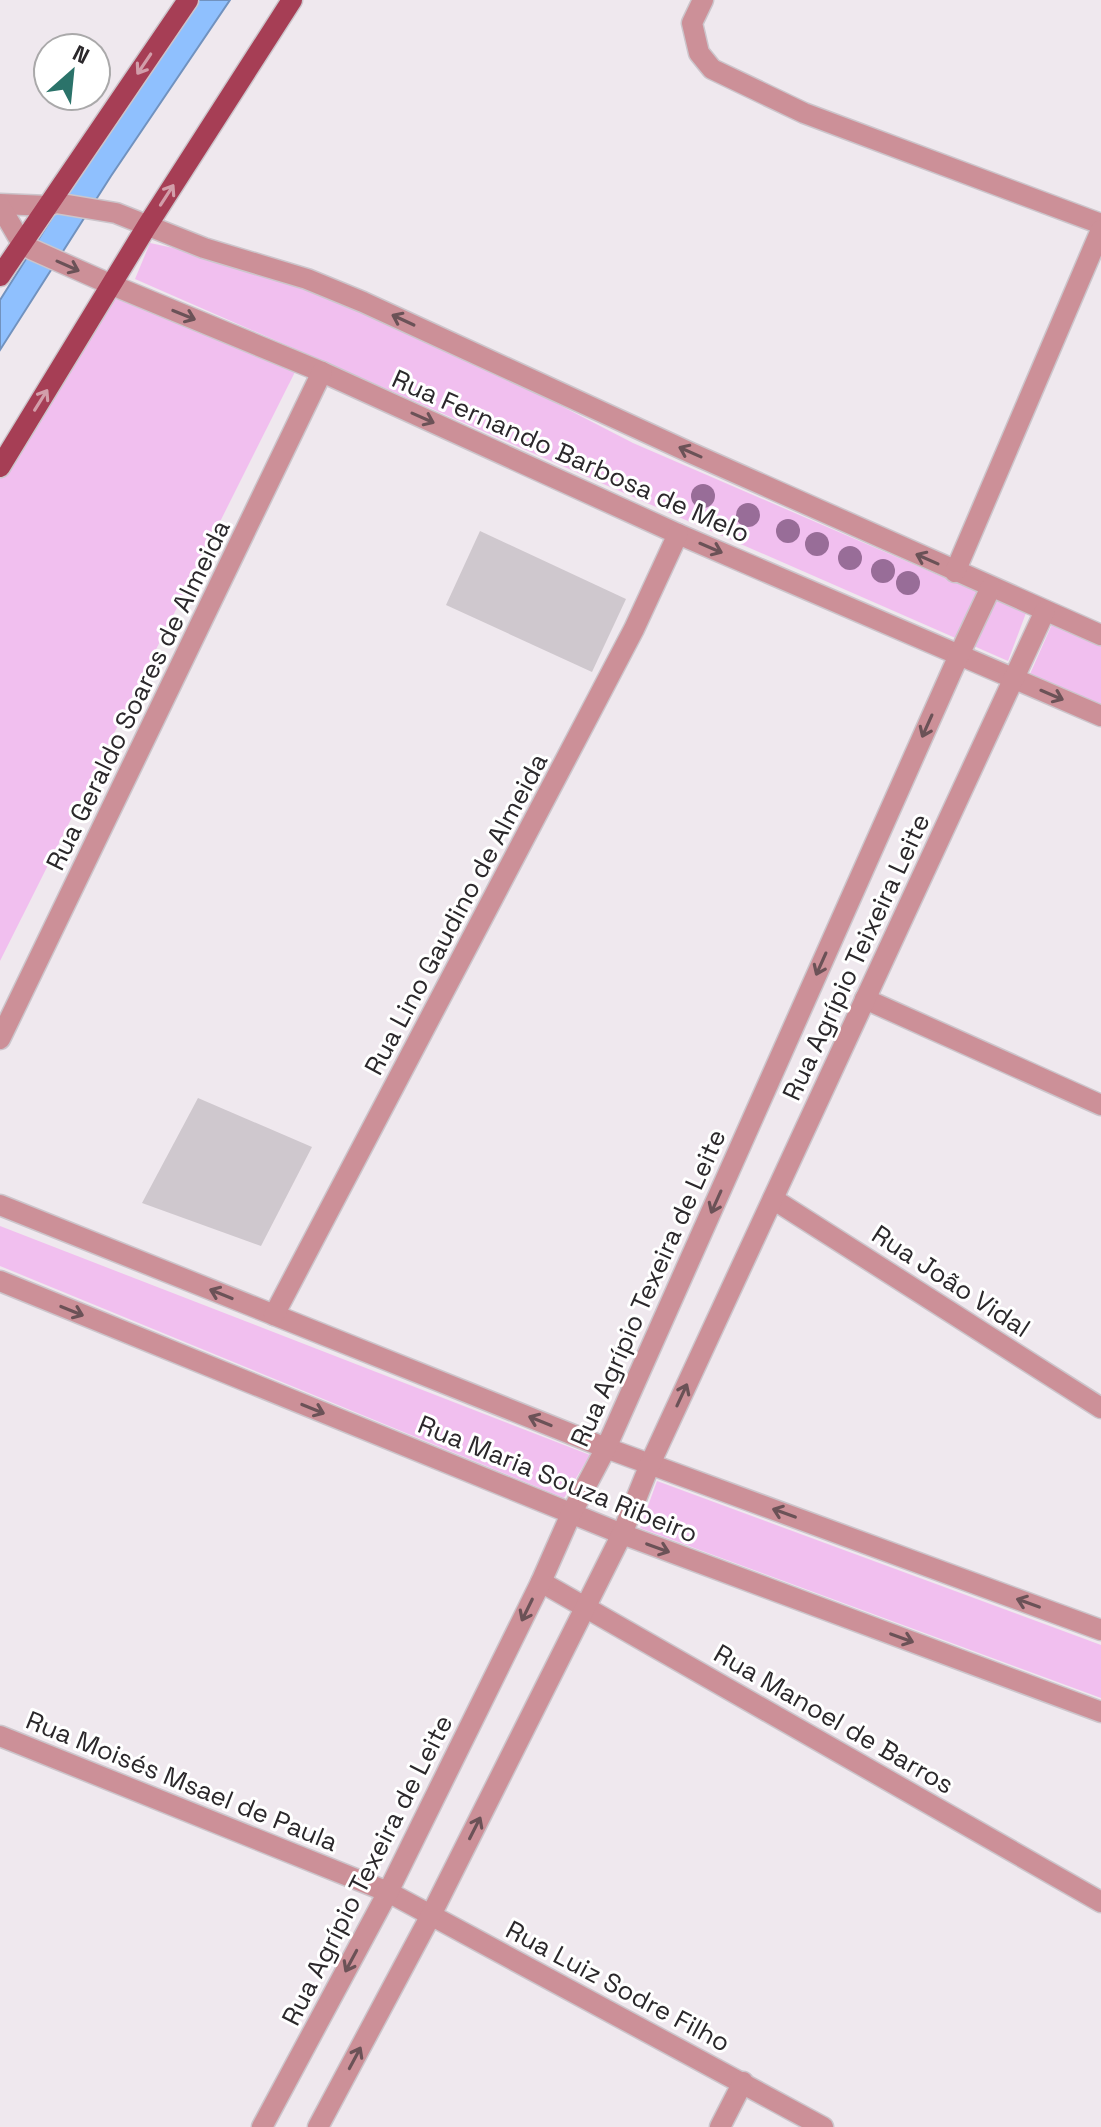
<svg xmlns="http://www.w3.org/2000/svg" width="1101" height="2127" font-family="'Space Grotesk',sans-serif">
<rect width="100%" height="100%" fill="#efe8ee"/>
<g fill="#f1bfef">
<path d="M150,243L235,261L408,327L633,443L1026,613L1008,661L135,279Z"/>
<path d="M112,277L301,360L0,961V450Z"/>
<path d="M1053,622L1101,643V705L1030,674Z"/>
<path d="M0,1226L590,1455L564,1498L0,1266Z"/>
<path d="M657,1481L1101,1645V1698L640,1528Z"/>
</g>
<path fill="#8fc0fe" stroke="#7192bf" stroke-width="2" d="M197,0H230L111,176L0,350V300L76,180Z"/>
<g fill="#cfc8ce">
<path d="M480,531L626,599L592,672L446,605Z"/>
<path d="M198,1098L312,1147L261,1246L142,1203Z"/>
</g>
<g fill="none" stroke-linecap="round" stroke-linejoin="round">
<g stroke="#ccc5cb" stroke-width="23">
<g id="minor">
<path d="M703,0L692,23L699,53L712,69L804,113L1101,224"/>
<path d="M0,204L48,206L56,203L116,213L204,248L307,279L363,302L691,453L1101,635"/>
<path d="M0,206L21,242L31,249L112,285L322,372L678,534L1101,716"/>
<path d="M955,572L1101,230"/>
<path d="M865,999L1101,1105"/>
<path d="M0,1039L322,372"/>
<path d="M773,1199L1101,1408"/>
<path d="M0,1205L606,1448L1101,1630"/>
<path d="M0,1281L622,1534L1101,1712"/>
<path d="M274,1315L589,715L634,629L678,534"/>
<path d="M541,1582L1101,1902"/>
<path d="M0,1736L388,1892L823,2127"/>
<path d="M262,2127L388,1892L541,1582L571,1514L606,1448L959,655L991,587"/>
<path d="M318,2127L430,1917L586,1606L622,1534L650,1464L1045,611"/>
<path d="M720,2127L743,2082"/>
</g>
</g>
<g stroke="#ccc5cb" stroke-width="23">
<g id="major">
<path d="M0,276L188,0"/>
<path d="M0,467L147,226L292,0"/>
</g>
</g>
<use href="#minor" stroke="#cc9098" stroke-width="20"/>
<use href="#major" stroke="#a63e55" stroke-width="20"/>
</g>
<g fill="#986d98">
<circle cx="703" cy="496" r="12"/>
<circle cx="748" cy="515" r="12"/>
<circle cx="788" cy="531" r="12"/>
<circle cx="817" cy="544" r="12"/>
<circle cx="850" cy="558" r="12"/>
<circle cx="883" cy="571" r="12"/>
<circle cx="908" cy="583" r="12"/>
</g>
<defs><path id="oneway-shaft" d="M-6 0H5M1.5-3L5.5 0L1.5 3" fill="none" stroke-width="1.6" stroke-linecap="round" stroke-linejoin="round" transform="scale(2)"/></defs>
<g stroke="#d29eaa">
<use href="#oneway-shaft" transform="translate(144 64) rotate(124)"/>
<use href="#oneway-shaft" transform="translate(167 195) rotate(-57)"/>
<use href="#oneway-shaft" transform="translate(41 400) rotate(-58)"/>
</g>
<g stroke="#6b5257">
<use href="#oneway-shaft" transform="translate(68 266) rotate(24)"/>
<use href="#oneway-shaft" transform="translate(184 315) rotate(22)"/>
<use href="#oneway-shaft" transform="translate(403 320) rotate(-155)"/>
<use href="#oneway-shaft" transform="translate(423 418) rotate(24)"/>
<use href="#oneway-shaft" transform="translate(690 452) rotate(-156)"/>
<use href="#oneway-shaft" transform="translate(711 548) rotate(23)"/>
<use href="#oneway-shaft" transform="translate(927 559) rotate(-156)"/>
<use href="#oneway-shaft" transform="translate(1052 695) rotate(23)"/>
<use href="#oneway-shaft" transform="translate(927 726) rotate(114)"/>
<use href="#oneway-shaft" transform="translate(821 964) rotate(114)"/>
<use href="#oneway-shaft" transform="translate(716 1202) rotate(114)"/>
<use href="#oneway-shaft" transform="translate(221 1294) rotate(-158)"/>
<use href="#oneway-shaft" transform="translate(72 1311) rotate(22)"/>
<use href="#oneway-shaft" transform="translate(682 1395) rotate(-65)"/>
<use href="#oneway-shaft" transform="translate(313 1409) rotate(22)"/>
<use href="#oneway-shaft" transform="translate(540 1421) rotate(-158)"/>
<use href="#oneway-shaft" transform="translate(784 1513) rotate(-160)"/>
<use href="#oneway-shaft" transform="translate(658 1548) rotate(20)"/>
<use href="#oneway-shaft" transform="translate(1028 1603) rotate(-160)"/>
<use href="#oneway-shaft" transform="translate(527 1610) rotate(116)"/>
<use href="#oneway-shaft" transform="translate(902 1638) rotate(20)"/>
<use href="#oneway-shaft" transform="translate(475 1828) rotate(-63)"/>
<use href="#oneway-shaft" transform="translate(351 1961) rotate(118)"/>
<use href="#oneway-shaft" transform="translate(355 2058) rotate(-62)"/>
</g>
<g text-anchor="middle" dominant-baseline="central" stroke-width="6" stroke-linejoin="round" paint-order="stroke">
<g font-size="26" fill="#2b282b" stroke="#fff">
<text transform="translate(571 456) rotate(24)">Rua Fernando Barbosa de Melo</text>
<text transform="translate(138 695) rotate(-64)">Rua Geraldo Soares de Almeida</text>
<text transform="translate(456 914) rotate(-62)">Rua Lino Gaudino de Almeida</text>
<text transform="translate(856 957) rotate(-65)">Rua Agrípio Teixeira Leite</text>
<text transform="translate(951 1281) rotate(33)">Rua João Vidal</text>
<text transform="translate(648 1288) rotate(-66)">Rua Agrípio Texeira de Leite</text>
<text transform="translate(558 1479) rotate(22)">Rua Maria Souza Ribeiro</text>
<text transform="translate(834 1719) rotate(30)">Rua Manoel de Barros</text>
<text transform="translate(182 1781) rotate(22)">Rua Moisés Msael de Paula</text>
<text transform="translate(367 1870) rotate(-63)">Rua Agrípio Texeira de Leite</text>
<text transform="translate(618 1986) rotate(28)">Rua Luiz Sodre Filho</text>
</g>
</g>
<g transform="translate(72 72) rotate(27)"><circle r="38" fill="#ffffff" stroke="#aaa9aa" stroke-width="2"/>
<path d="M0-6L14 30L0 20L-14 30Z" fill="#2b736a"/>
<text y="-12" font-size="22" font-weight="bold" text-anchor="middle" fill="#2b282b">N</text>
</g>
</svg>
